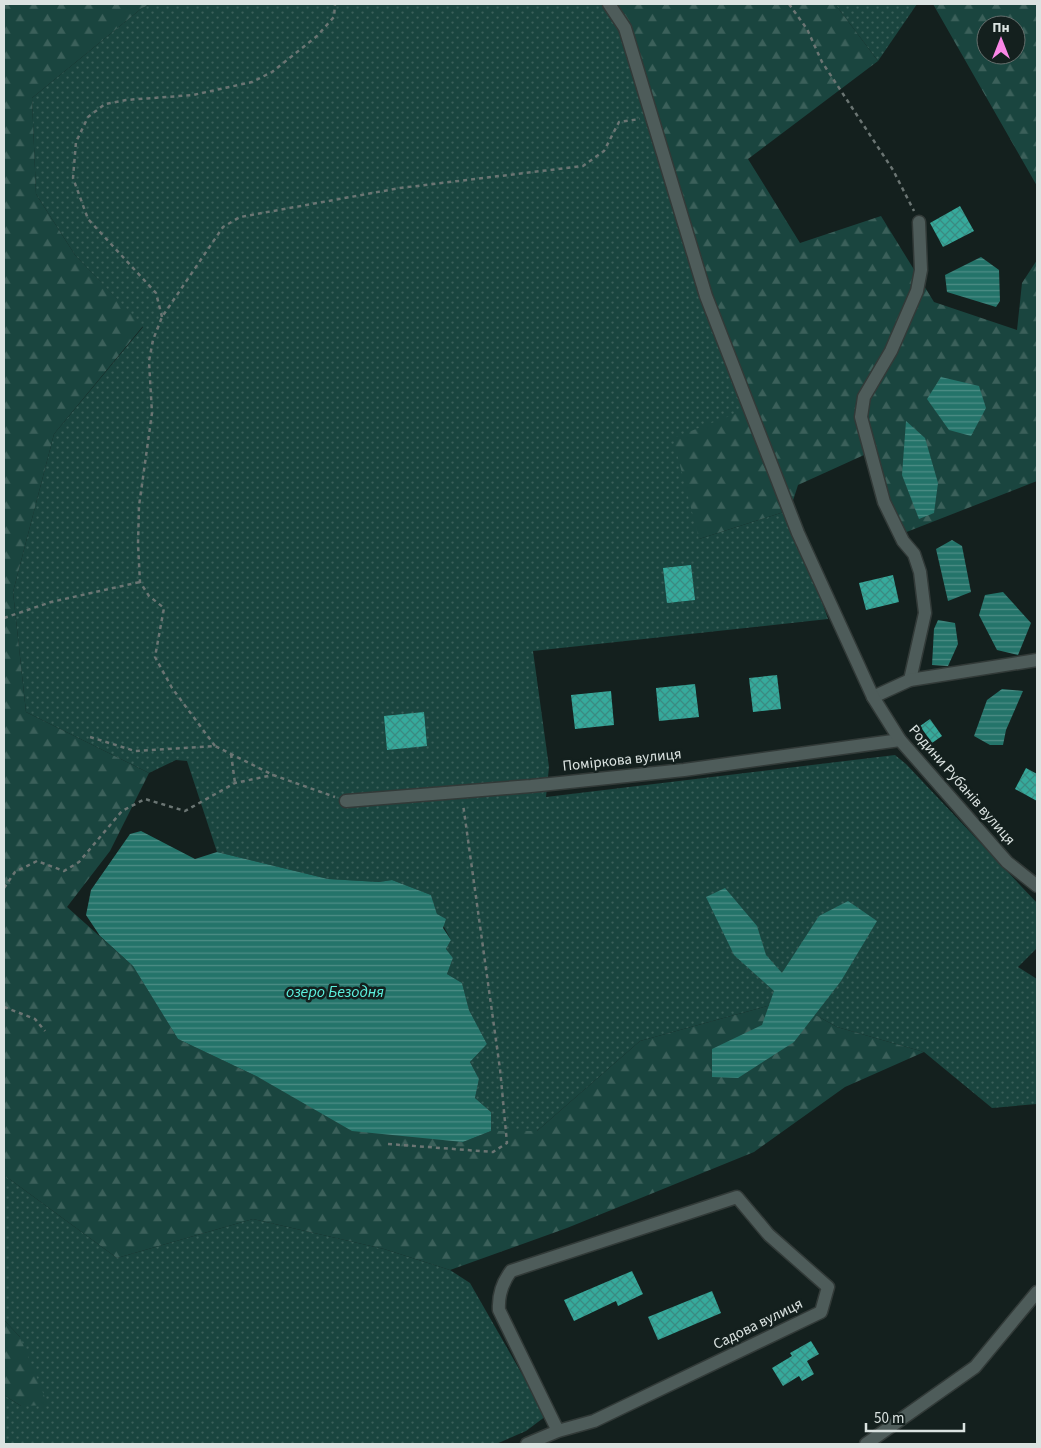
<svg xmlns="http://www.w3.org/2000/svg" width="1041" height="1448" font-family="'Source Sans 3',sans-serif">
<defs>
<pattern id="grass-dots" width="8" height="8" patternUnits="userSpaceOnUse" patternTransform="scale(1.25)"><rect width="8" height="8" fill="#1a453f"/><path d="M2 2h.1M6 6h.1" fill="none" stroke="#3b605a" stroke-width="1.8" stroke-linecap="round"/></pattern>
<pattern id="forest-firs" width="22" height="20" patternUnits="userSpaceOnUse" patternTransform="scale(1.25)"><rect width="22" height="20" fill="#1a453f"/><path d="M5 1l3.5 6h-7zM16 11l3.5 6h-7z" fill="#3b605a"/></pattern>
<pattern id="water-rules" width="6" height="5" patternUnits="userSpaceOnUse" patternTransform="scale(1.25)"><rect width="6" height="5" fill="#24746a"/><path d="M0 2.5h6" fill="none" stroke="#4e8e86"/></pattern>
<pattern id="building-cross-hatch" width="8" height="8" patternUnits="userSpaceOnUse" patternTransform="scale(1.25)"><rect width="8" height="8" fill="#36aa9c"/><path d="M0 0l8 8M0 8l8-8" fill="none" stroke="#3a8b82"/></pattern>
</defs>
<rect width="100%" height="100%" fill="#14201e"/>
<g fill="url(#grass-dots)">
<path d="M151,4H609L625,28L750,408L699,539L790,510L828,619L533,651L549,767L546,797L895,755L906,764L1037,903V948L1018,967L1037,979V1104L992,1108L924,1052L837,1027L789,1000L640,1041L537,1131H491V1112L475,1098L479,1079L470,1062L487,1044L469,1010L462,983L447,974L453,958L446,949L451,940L437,914L431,895L392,880L379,882L328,879L217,852L187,761L176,760L149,773L26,712L13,592L54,434L143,327L75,255L36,194L32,98L142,8Z"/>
<path d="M835,4H917L878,61Z"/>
<path d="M4,1175L117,1258L253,1219L384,1249L450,1270L470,1283L546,1416L526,1431L496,1444H4V1395L21,1406L20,1337L4,1320Z"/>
</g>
<g fill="url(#forest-firs)" fill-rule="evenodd">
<path d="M4,4H151L142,8L32,98L36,194L75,255L143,326L54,434L13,592L26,712L149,773L110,851L67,907L133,966L178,1039L258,1077L463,1142L491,1131H537L640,1041L789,1000L837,1027L924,1052L845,1087L754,1152L567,1228L450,1270L384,1249L253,1219L117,1258L4,1175Z"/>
<path d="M609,4H835L878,61L748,159L800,243L881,216L934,302L1017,330L1022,283L1037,260V481L904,533L864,455L798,485L790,510L699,539L673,438L750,408L730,356L625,28Z"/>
<path d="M933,4H1037V186ZM986,25H1016V55H986Z"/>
<path d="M4,1320L20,1337L48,1405L21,1406L4,1395Z"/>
</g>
<g fill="url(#water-rules)">
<path d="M981,257L999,270L1000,301L996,307L947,292L945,275Z"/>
<path d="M941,377L979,386L986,408L971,436L949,430L927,399Z"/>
<path d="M906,421L925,438L938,483L934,513L919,519L902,475Z"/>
<path d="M952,540L962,546L971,592L948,601L936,549Z"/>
<path d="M1003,592L1031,623L1018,655L997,650L979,615L985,595Z"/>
<path d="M938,620L955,623L958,644L948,666L932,665L934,629Z"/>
<path d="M1002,689L1023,691L1006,730L1003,745H990L974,736L987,700Z"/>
<path d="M141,831L195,859L217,852L328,879L379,882L392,880L431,895L437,914L446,919L443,928L451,940L446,949L453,958L447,974L462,983L469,1010L487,1044L470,1062L479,1079L475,1098L491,1112V1131L463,1142L352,1131L258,1077L178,1039L133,966L100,936L86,915L91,890L130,834Z"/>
<path d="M725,888L757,926L766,955L782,973L819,916L848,901L877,921L841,981L794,1042L738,1078L712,1077V1049L762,1025L774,991L734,955L706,897Z"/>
</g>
<g fill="url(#building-cross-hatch)">
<path d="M960,206L974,231L943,247L930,223Z"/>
<path d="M691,565L695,600L667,603L663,568Z"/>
<path d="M893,575L899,602L866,610L859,583Z"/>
<path d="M777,675L781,709L753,712L749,678Z"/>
<path d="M695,684L699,717L659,721L656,688Z"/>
<path d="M611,691L614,725L575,729L571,695Z"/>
<path d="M424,712L427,746L387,750L384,716Z"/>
<path d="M930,719L942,736L932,743L920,726Z"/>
<path d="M1026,768L1037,774V801L1015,789Z"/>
<path d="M632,1271L643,1294L618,1306L616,1301L574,1321L564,1300Z"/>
<path d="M712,1291L721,1313L658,1340L648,1317Z"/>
<path d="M811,1341L819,1354L807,1361L814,1374L802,1381L799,1376L783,1386L772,1368L792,1356L790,1353Z"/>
</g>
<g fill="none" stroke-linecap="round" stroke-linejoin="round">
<g stroke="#323a38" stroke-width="15">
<g id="street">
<path d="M910,680L925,613L920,572L914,554L903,541L884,502L861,417L864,397L891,351L917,291L921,270L919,222"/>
<path d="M873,697L910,680L1037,660"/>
<path d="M346,801L531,786L684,770L900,740"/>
<path d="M527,1444L558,1431L594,1421L821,1312L828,1287L769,1235L737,1197L511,1271C502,1283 498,1295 499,1310L558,1431"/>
<path d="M866,1444L975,1367L1037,1292"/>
</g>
</g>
<g stroke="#323a38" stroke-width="15">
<path id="secondary" d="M609,4L625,28L706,296L798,533L873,697L900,740L1007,862L1037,886"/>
</g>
<g stroke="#6b7573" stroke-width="2.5" stroke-dasharray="4 4" stroke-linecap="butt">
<path d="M789,4L807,29L822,62L893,170L914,211"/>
<path d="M162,317L156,293L88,219L73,178L76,142L88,117L105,104L126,100L193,95L252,82L272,72L317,36L334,17L335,4"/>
<path d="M4,618L51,602L140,582"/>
<path d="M90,737L135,751L215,746L273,775L335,797"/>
<path d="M215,746L172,688L155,657L164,608L149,596L140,582L138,544L139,506L152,413L149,361L153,340L162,317L223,227L240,217L400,188L583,166L604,151L619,122L640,119"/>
<path d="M231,754L235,783"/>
<path d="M4,888L15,872L37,861L64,871L79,862L122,811L145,799L185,811L235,783L273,775"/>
<path d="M4,1007L35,1019L45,1031"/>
<path d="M388,1144L493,1152L507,1143L500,1069L463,804"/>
</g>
<use href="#street" stroke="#4e5c5a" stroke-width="12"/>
<use href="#secondary" stroke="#4e5c5a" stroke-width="12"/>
</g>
<g text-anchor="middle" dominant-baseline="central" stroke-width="5" stroke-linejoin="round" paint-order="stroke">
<g font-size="15" fill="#dbe3e1" stroke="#14201e">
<text transform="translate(622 760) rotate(-6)">Поміркова вулиця</text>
<text transform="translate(962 785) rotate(49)">Родини Рубанів вулиця</text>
<text transform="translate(758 1324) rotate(-26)">Садова вулиця</text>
</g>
<g font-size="16" font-style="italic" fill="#5cefdd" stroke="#14201e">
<text x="335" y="992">озеро Безодня</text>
</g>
</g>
<rect width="1041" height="1448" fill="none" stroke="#dbe3e1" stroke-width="10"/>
<g transform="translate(1001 40)"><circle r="24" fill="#14201e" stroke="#646e6c"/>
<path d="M0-4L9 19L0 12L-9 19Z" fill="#fa87e6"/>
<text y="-8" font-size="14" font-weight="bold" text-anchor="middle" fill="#dbe3e1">Пн</text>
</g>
<path d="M866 1423v8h98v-8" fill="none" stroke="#dbe3e1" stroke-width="2.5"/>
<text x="874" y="1423" font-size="15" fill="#dbe3e1" stroke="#14201e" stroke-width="4" paint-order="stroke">50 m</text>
</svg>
